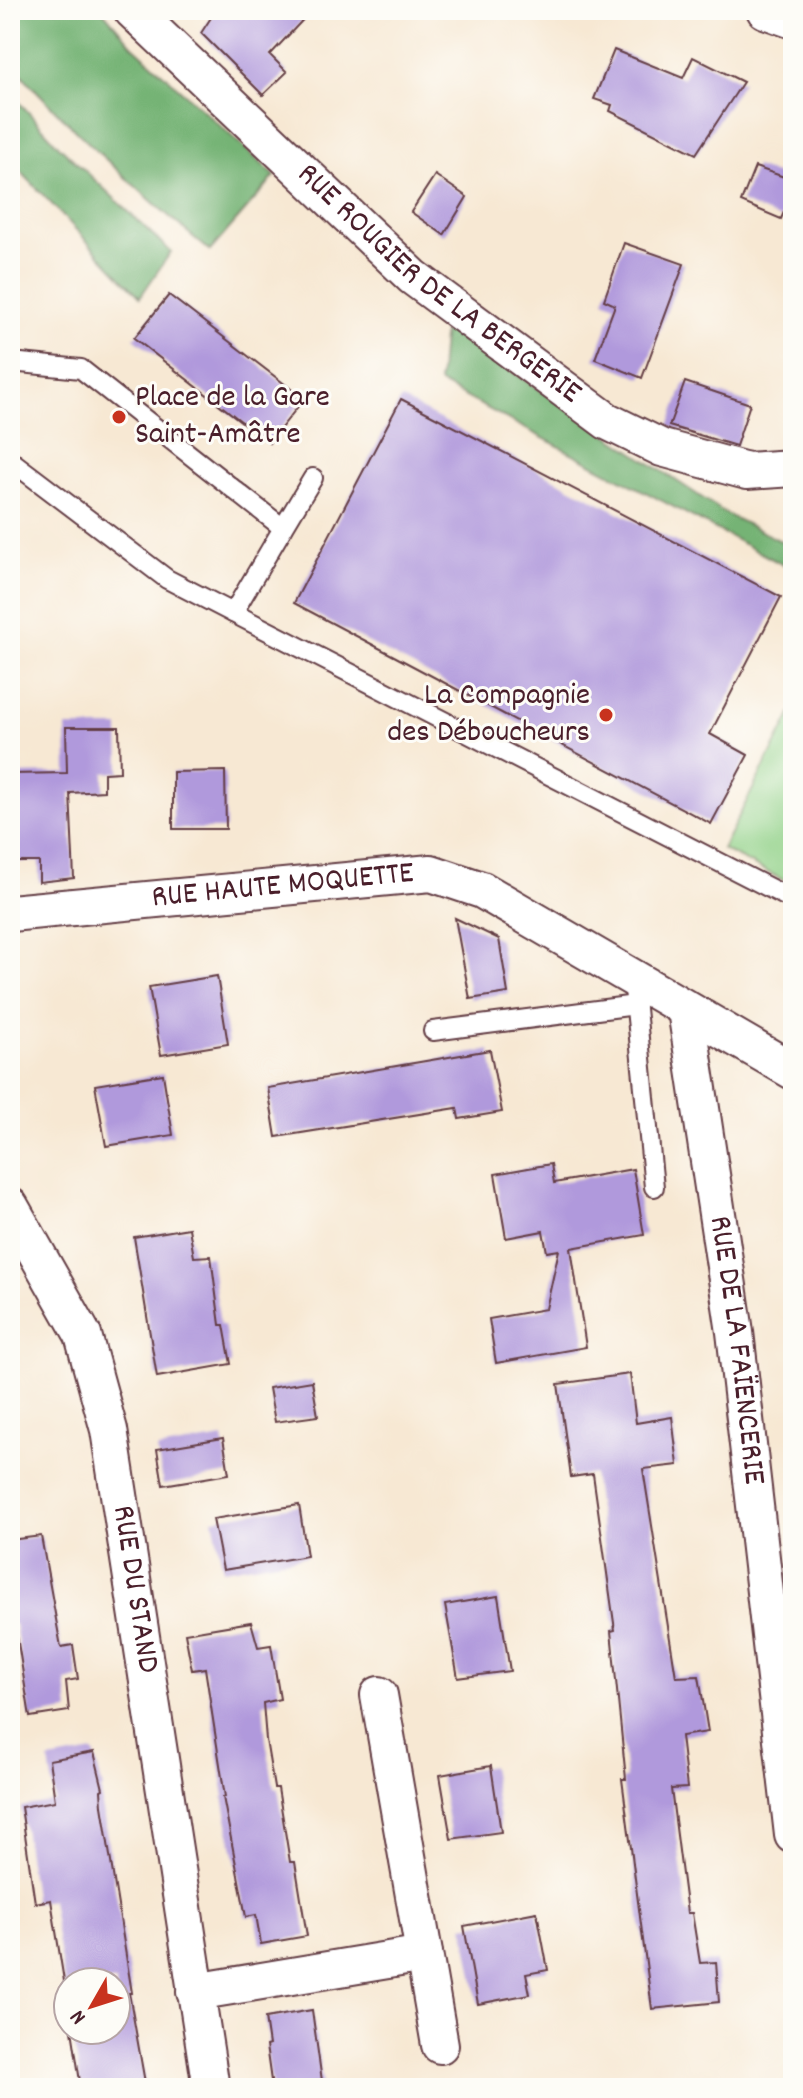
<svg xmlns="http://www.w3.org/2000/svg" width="803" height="2098" font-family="Dekko,sans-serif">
<rect width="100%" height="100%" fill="#fdfcf7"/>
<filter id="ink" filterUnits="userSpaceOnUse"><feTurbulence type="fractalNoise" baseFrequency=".0125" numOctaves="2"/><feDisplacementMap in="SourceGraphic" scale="16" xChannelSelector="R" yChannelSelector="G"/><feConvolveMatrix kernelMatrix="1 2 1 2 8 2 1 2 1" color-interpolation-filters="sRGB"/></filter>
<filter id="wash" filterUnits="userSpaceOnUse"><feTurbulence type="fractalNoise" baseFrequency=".006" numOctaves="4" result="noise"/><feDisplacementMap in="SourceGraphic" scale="32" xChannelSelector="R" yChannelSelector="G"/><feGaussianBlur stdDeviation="1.8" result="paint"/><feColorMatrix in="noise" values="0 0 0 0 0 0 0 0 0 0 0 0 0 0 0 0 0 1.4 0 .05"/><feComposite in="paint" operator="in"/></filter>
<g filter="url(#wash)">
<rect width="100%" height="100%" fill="#f7e8d3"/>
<path fill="#91d188" stroke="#6e785a" stroke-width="2" d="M793,711V885L722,849Z"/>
<g fill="#74b374" stroke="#5f6950" stroke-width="2">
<path d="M10,10H102L132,45L275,176L210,251C139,192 71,130 10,62Z"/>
<path d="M10,92L59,146L171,252L140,297L10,160Z"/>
<path d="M444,326L728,515L793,547V570L439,383Z"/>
</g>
<g id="blocks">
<g fill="#b099dc">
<path d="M216,10H312L270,55L287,72L263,95L201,33Z"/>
<path d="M614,50L683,78L693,57L743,82L696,154L610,111L612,105L594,99Z"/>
<path d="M755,167L793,180V215L784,212L781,219L741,202Z"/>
<path d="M435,175L467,197L444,235L411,212Z"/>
<path d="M624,243L684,264L642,378L595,359L615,305L604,300Z"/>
<path d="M169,295L304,399L269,443L134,338Z"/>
<path d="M685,382L750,404L736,446L669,426Z"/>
<path d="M401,399L781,597L710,734L748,755L711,824L294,603Z"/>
<path d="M66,727H119L120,772L104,773V791L70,793L74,878L39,882V862H12L10,774L67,773Z"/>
<path d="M225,771L226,829H173V772Z"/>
<path d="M455,918L499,939L508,993L470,999Z"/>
<path d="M217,976L228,1044L161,1055L149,987Z"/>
<path d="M490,1050L502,1112L459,1119L457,1108L276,1137L268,1088Z"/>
<path d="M163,1074L173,1135L106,1146L95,1085Z"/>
<path d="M551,1164L554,1183L633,1169L644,1235L571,1248L586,1347L496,1363L489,1319L546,1309L559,1250L547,1252L543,1231L506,1238L495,1174Z"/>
<path d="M189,1228L194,1257L211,1256L220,1325H224L231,1364L157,1377L134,1237Z"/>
<path d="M630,1374L636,1423L672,1417L678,1465L643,1469L676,1677L699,1676L708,1732L681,1736L687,1788L671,1789L687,1913H692L700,1963L716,1962L719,2002L652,2009L622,1779H626L611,1631L615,1630L593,1474L571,1477L558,1384Z"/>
<path d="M312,1381L318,1416L275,1422L269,1388Z"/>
<path d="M223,1438L229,1474L163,1485L157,1449Z"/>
<path d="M299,1505L307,1556L223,1570L213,1519Z"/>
<path d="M41,1536L61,1647L73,1645L78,1679L66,1681L69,1711L30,1717L15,1624L10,1625V1540Z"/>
<path d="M498,1596L510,1671L458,1678L445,1605Z"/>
<path d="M251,1622L258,1647L271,1645L280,1699L263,1703L266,1740L274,1788H278L290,1862H295L307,1936L261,1944L256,1915L246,1917L223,1797H225L205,1668L192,1670L185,1633Z"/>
<path d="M94,1752L103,1789L101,1790L102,1806L132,1993H129L146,2088H81L72,2030H116V1982H68V2006L51,1900L35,1903L29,1862L21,1807L55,1801L49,1760Z"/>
<path d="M491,1766L501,1832L451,1839L440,1775Z"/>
<path d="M537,1912L548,1970L526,1974L530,1994L478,2004L464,1926Z"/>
<path d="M312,2010L323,2088H272L266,2046L269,2045L265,2018Z"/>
</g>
</g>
</g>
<g filter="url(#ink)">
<use href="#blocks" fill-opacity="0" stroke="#643d44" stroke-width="2"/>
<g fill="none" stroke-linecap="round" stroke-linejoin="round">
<g stroke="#643d44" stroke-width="22">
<g id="service">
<path d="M10,366L21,363L81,369L283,528L233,613L167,579L10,460"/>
<path d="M283,528L313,478"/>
<path d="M233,613L793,900"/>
<path d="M633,979L654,1187"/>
<path d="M433,1031L636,1005"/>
</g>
</g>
<g stroke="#643d44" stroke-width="40">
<g id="minor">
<path id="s1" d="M132,10L413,277L607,421L662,448L747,471L793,468"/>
<path d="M765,10L793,20"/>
<path id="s2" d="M10,913L431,873L482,890L793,1071"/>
<path id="s3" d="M686,1010L735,1332L793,1835"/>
<path id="s4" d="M10,1206L83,1335L109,1430L211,2088"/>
<path d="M379,1695L440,2045"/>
<path d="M195,1992L424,1954"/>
</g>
</g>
<use href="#service" stroke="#fff" stroke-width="18"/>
<use href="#minor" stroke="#fff" stroke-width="36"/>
</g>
</g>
<g fill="#c8321e" stroke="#fdfcf7" stroke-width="3">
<circle cx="119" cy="417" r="8"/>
<circle cx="606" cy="715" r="8"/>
</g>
<g text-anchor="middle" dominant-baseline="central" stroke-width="6" stroke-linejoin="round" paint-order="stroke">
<g font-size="32" fill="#4a1f2b" stroke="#fdfcf7">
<text stroke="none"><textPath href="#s1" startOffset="412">RUE ROUGIER DE LA BERGERIE</textPath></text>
<text stroke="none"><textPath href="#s2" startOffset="274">RUE HAUTE MOQUETTE</textPath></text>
<text stroke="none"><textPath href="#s3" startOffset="344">RUE DE LA FAÏENCERIE</textPath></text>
<text stroke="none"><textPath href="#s4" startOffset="408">RUE DU STAND</textPath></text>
</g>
<g font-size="32" fill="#4a1f2b" stroke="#fdfcf7" text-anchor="start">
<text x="135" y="399">Place de la Gare<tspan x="135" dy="37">Saint-Amâtre</tspan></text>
<text x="590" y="697" text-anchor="end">La Compagnie<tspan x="590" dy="37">des Déboucheurs</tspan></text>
</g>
</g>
<rect width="803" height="2098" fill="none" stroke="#fdfcf7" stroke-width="40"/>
<g transform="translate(92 2006) rotate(231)"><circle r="38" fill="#fdfcf7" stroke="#b5a4a5" stroke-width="2"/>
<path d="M0-6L14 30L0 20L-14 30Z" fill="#c8321e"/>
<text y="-12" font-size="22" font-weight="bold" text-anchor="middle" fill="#4a1f2b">N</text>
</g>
</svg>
